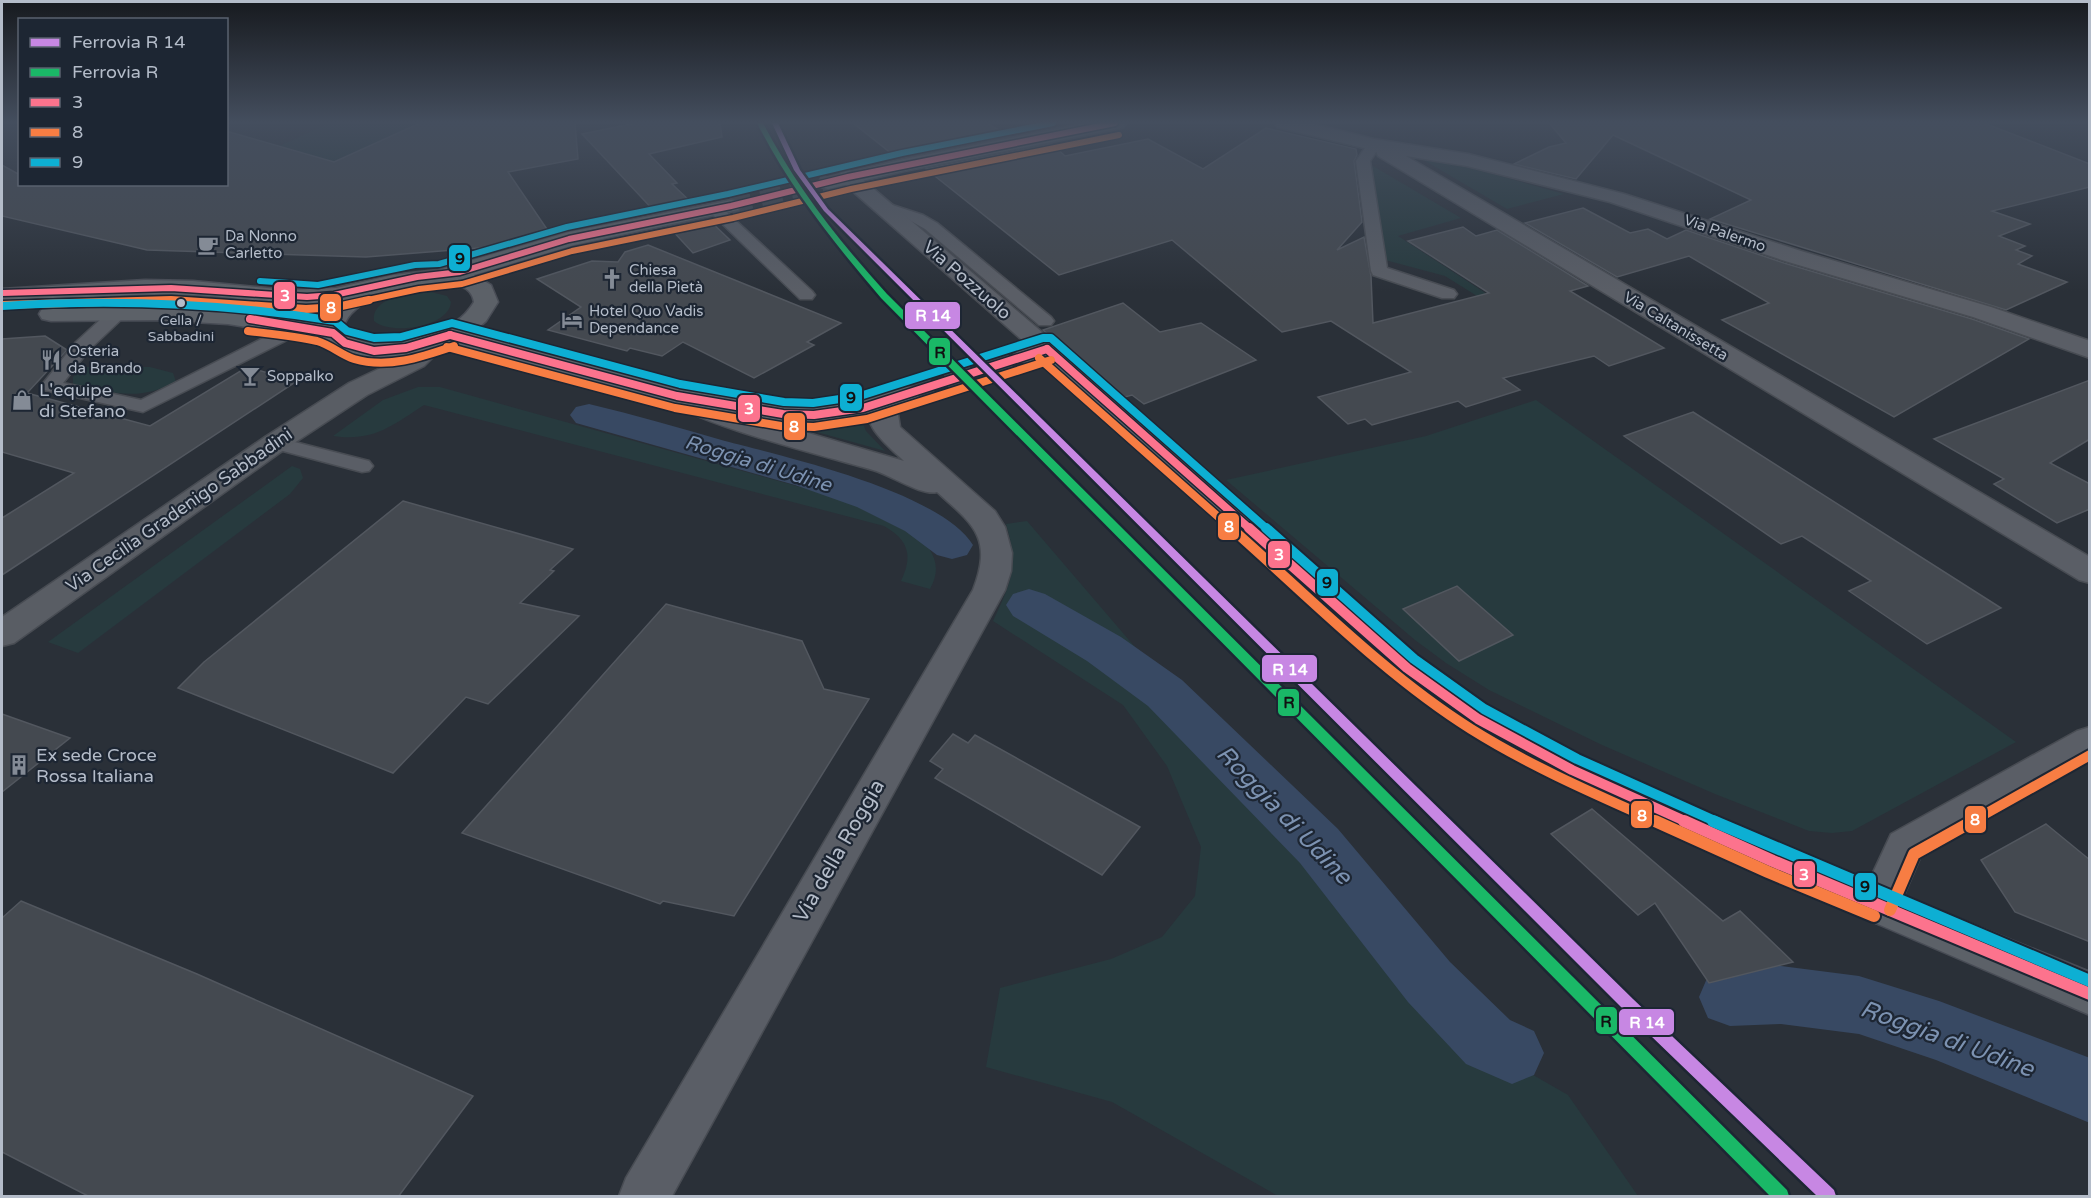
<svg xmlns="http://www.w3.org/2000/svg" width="2091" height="1198" font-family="'Varela Round',sans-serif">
<rect width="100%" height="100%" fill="#2a3038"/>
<g fill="#273a3e">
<path d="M330,123H420L296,179L294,150L279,146Z"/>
<path d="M1415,155L1489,173L1564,194L1507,209Z"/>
<path d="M1373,166L1461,218L1398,236L1510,309L1501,311L1445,276L1385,260L1370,169Z"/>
<path d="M480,252L485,256L450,267L407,270L364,282L338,288H317L323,283L348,282L358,271H386L414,263L443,262Z"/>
<path d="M427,291L447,296L451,302C449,327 391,336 374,321C370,298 411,292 427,291Z"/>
<path d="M84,367H150L173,373L176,382C138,402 113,392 73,385V377Z"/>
<path d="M418,387H440L811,490C849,504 963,531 930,589L901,581C913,556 909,540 884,526L424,405C392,426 373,442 333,436L383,400Z"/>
<path d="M1536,400L2016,742L1852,831L1832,833L1809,831L1715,794L1602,745L1489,690L1446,663L1415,640L1226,480L1426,436Z"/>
<path d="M862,421L866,431L885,451L788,424L821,425Z"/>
<path d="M292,466L300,469L303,478L290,494L78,653L48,642Z"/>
<path d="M1027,521L1176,695L1210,746L1483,1046L1568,1095L1638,1196H1278L1112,1102L986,1067L1000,988L1111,959L1162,937L1195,896L1201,847L1167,766L1123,705L993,621C1011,583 1019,566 1006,524Z"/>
</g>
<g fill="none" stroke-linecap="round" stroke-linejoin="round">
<g fill="#384963" fill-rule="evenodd">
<path d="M589,404C635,415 680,428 725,441C786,457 940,492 973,545L967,555L952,559L937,555L905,531L857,507L795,485L576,423L570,415L576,407Z"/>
<path d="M1029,589L1045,594L1121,637L1182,680L1338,829L1450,962L1510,1020L1534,1031L1544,1053L1534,1075L1512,1084L1466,1064L1408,1002L1300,863L1148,706L1087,661L1013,616L1006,605L1013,594Z"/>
<path d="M1781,966L1859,976L1939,1001L2090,1058V1123L1936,1060L1859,1034L1781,1024L1730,1026L1708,1018L1699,997L1708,976L1730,968Z"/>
</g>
</g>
<g fill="#444950" stroke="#52575f" stroke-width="1.5">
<path d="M420,123H575L578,159L508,172L551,235L517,245L366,257L147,250L2,216V165L20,175V184H226V131L334,162Z"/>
<path d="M636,123H720L722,137L649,154L677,183L672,184L694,205L656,213L582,134Z"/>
<path d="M853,123H987L1009,136L897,158Z"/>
<path d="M1549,123H1984L2090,164V187L1992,211L2030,224L1999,236L2025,246L2016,250L2032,256L2018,264L2067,282L2006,310L1710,219L1751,200L1613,135L1576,179L1514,164L1549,147L1566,143Z"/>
<path d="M1266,128L1356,149L1357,155L1354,161L1362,222L1337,250L1364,237L1371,276L1373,323L1489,293L1408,241L1463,227L1476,236L1497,230L1588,286L1570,291L1664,348L1609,366L1594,356L1503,378L1520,390L1466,407L1458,401L1372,425L1365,419L1348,424L1318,397L1411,372L1331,321L1282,332L1172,240L1059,275L926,169L1052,144L1065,156L1148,139L1203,169Z"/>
<path d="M1583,208L1630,233L1648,229L1667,239L1686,230L1784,263L1972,319L2029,339L1894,417L1722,320L1769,303L1689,256L1617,277L1525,223Z"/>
<path d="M708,219L730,240L693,253L669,227Z"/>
<path d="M648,245L841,323L807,342L814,345L754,378L683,342L662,356L630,348L627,351L548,330L581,307L537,279L592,261L618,262L625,252Z"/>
<path d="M1123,303L1160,332L1201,323L1256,360L1144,404L1132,395L1125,397L1043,330Z"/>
<path d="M45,336L67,350L27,393L150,426L247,367L297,381L2,575V518L74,473L2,452V339Z"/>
<path d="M2090,380V439L2050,463L2090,484V509L2057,523L1994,484L2004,479L1934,439Z"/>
<path d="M1693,412L2001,608L1927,644L1849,591L1871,581L1802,536L1781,544L1624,436Z"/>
<path d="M403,501L573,549L550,570L554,571L520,603L579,616L488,704L466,697L393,773L178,688L204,662Z"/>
<path d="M1457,586L1513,635L1459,661L1403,609Z"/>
<path d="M666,604L802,641L824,689L869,699L734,916L663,901L660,904L462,833Z"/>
<path d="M2,714L70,738L2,792Z"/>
<path d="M953,734L968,743L975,735L1140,827L1102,875L935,778L943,769L930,761Z"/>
<path d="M1592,809L1723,921L1740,911L1793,962L1709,983L1655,903L1638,915L1551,834Z"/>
<path d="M2046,824L2090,860V942L2015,912L1981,860Z"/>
<path d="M21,901L197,974L473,1096L398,1197H90L2,1152V918Z"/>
</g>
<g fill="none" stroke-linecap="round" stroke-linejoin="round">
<path stroke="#3f454e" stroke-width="21" stroke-dasharray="21 10" stroke-linecap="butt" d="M731,206L828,183"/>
<path stroke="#3f454e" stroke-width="27" stroke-dasharray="27 14" stroke-linecap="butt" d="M907,394L1027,355"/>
<g stroke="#484c53" stroke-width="3">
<g id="lane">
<path d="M1374,141L1381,145L1370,161L1387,268L1454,290L1457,294L1454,298H1442L1373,275L1371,271L1356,161L1369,142Z"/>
<path d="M883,202L923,215L937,223L1051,317L1054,321L1051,325H1039L925,229L911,221L878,210L875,207L878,204Z"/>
<path d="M715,204L720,206L812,291L815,295L812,299H800L710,212L707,209L710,206Z"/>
<path d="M120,306L126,307L129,311L126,315L89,350L63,383L141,400L295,322H307L310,326L307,330L143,412L44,390L41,386L76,342L114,307Z"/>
<path d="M275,437L369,461L373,466L369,471L362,472L268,447L265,443L268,439Z"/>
</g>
</g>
<g stroke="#484c53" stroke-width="3">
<g id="street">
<path d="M1275,123H1309L1374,139L1468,154L1624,194L1801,251L1991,307L2090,341V358L1973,317L1785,261L1610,202L1467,166L1406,156L2090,557V583L2079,580L1378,156L1376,151L1277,127Z"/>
<path d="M848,171L855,173L1056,344L1060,349L1056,354L1047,357L1038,354L841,181L838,177L841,173Z"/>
<path d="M677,388L687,390L719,407L904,461C888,446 855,421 872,396L882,394L892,396L896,402L900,427L995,511L1005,527L1012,553L1011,571L1005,590L672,1196H619L626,1178L973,590C993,538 974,525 937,492C921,496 891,475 873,470C836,459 681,421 664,396L667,390Z"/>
<path d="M2090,727V759L1920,858L1894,918L1879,924L1864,918L1858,905L1891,834L2077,731Z"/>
</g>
</g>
<g stroke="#484c53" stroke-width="3">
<path id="secondary" d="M437,332L446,335L450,340L424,366L367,395L285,449L14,643L2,646V617L265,437L349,383L406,356L428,335Z"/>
</g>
<g stroke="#484c55" stroke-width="3">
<g id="primary">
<path d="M1086,123H1126L1124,127L1117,129L904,171L828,189L821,187L818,183L821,179L904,159Z"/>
<path d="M731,200L738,202L742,206L738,210L574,245L474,275L491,285L498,302L486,321L472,333L680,388L783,406L838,404L907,386L916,388L920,394L916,400L839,420L783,422L677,404L452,343L406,356L367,357L342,351L324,339L228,324L157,320L51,321L42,319L39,314L42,309L51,307C141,302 231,307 320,323L325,313L336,302C288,308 241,297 194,295C129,292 66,300 2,303V289L145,280L193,281L288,290L336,288L393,275L438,270L569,232ZM433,284C449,284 471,282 474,302C469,310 463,317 455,322C433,337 360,358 343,328C352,297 405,286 433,284Z"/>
<path d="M1047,341L1056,344L1419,659L1491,709L1585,759L1787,849L2090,972V1015L1759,873L1559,781L1465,729L1395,677L1043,358L1027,363L1018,360L1014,355L1018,350Z"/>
</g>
</g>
<use href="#lane" fill="#5a5e66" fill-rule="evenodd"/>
<use href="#street" fill="#5a5e66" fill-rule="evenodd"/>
<use href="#secondary" fill="#595d64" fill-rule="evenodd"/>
<use href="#primary" fill="#5c6168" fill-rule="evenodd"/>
<g stroke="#1d2633" stroke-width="9">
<path id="bus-1-far3" d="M2,293L171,288L307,297L334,295L417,277L460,272L569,239L731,206L848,177L1115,123"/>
</g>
<g stroke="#1d2633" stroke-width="11">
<g id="bus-1-far2">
<path d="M250,319L333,333L345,343L374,351L406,348L450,335"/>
<path d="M450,335L677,396L783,414L814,415L863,408L1047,349"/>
<path d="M1047,349L1250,529"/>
</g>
</g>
<g stroke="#1d2633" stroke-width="14">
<path id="bus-1-far1" d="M1249,528L1407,668L1478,719L1572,770L1687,822"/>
</g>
<g stroke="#1d2633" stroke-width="16">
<path id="bus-1" d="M1684,821L1773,861L2090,994"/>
</g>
<g stroke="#1d2633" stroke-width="9">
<g id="bus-2-far3">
<path d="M124,301H192"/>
<path d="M363,301L419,289L462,284L572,251L733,218L851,189L1119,135"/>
</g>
</g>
<g stroke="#1d2633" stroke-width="11">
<g id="bus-2-far2">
<path d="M2,305L171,300L306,309L337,307L369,300"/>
<path d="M248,331C271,334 294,336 317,341C331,345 341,355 354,359C388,369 422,357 454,346"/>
<path d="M447,347L675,408L781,426L814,427L867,419L1051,360"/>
<path d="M1039,358L1232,529"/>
</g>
</g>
<g stroke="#1d2633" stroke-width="14">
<g id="bus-2-far1">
<path d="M1231,528C1307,595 1385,675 1471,729C1530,766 1595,794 1658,822"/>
<path d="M1971,822L2090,755"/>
</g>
</g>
<g stroke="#1d2633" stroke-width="16">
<g id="bus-2">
<path d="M1655,821L1768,872L1874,916"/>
<path d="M1890,910L1914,854L1973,821"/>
</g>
</g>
<g stroke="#1d2633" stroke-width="9">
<path id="bus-3-far3" d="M260,281L318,285L415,265L439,264L567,227L728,194L902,153L1053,123"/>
</g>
<g stroke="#1d2633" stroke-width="11">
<path id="bus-3-far2" d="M2,306C114,299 224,303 335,321L347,331L374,338L401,337L452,323L680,384L784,402L813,403L860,396L1043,338H1051L1267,529"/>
</g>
<g stroke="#1d2633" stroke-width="14">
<path id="bus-3-far1" d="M1266,528L1414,659L1484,709L1577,759L1717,822"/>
</g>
<g stroke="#1d2633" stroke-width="16">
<path id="bus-3" d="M1713,821L2090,981"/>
</g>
<use href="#bus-1-far3" stroke="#fc738d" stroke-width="6"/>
<use href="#bus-1-far2" stroke="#fc738d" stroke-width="8"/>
<use href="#bus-1-far1" stroke="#fc738d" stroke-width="10"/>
<use href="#bus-1" stroke="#fc738d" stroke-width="12"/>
<use href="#bus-2-far3" stroke="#f77d43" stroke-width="6"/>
<use href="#bus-2-far2" stroke="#f77d43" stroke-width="8"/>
<use href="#bus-2-far1" stroke="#f77d43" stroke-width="10"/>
<use href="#bus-2" stroke="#f77d43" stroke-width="12"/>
<use href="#bus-3-far3" stroke="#0dafd3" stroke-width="6"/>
<use href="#bus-3-far2" stroke="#0dafd3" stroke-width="8"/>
<use href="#bus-3-far1" stroke="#0dafd3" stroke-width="10"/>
<use href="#bus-3" stroke="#0dafd3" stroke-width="12"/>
<g stroke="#1d2633" stroke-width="5">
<path id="rail-1" d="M772,123H778L800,170L828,209L1633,999L1834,1190L1836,1196H1817L1623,1009L824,211L794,170Z"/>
</g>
<g stroke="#1d2633" stroke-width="5">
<path id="rail-2" d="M757,123H763C796,187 839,241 887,294L1787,1190L1789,1196H1770L881,298C834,243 790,188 757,123Z"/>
</g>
<use href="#rail-1" fill="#c787e3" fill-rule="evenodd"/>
<use href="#rail-2" fill="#1ab867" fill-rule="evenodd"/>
</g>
<linearGradient id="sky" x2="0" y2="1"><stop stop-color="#171a1f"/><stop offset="0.42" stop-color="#444e5e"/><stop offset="1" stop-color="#444e5e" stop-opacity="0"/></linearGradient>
<rect width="2091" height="291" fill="url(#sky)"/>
<defs>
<g id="cafe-bare" transform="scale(1.62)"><path d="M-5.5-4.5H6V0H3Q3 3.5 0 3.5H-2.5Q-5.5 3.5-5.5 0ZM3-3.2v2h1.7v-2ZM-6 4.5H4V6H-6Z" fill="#848b96" stroke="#1d2633" stroke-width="2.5" paint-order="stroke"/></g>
<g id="church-bare" transform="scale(1.62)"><path d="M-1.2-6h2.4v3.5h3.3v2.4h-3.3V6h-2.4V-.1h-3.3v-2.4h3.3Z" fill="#848b96" stroke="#1d2633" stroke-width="2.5" paint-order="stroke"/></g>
<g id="hotel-bare" transform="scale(1.62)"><path d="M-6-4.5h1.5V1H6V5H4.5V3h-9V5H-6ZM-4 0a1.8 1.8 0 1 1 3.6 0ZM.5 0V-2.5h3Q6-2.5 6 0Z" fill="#848b96" stroke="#1d2633" stroke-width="2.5" paint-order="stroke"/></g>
<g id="restaurant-bare" transform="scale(1.62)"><path d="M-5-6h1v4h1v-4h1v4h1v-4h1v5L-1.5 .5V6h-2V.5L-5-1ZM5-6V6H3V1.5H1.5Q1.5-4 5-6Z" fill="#848b96" stroke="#1d2633" stroke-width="2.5" paint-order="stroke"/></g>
<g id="bar-bare" transform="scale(1.62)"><path d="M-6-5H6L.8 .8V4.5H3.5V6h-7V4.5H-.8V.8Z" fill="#848b96" stroke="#1d2633" stroke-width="2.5" paint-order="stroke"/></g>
<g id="shop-bare" transform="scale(1.62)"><path d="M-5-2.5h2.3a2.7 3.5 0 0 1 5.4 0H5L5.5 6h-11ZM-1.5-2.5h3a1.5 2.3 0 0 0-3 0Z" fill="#848b96" stroke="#1d2633" stroke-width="2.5" paint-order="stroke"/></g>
<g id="building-bare" transform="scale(1.62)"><path d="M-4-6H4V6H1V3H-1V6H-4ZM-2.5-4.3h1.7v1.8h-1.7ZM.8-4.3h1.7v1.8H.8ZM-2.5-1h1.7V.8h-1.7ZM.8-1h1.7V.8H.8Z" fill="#848b96" stroke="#1d2633" stroke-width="2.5" paint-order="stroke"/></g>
</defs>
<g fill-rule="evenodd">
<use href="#cafe-bare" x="208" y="245"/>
<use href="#church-bare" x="612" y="279"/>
<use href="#hotel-bare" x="572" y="320"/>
<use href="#restaurant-bare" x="51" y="360"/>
<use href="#bar-bare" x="250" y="376"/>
<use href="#shop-bare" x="22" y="400"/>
<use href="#building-bare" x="19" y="765"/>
</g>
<circle fill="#b4bcc9" stroke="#1d2633" stroke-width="2" cx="181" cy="303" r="5"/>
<g text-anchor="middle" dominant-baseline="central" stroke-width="4.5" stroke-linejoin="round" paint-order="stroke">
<g font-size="14" fill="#b4bcc9" stroke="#1d2633">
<text x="181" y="320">Cella /<tspan x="181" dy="16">Sabbadini</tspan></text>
</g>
<g font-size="15" fill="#b4bcc9" stroke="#1d2633">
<text transform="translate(1725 233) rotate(19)">Via Palermo</text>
<text transform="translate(1676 326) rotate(31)">Via Caltanissetta</text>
</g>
<g font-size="15" fill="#b4bcc9" stroke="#1d2633" text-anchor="start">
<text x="225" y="236">Da Nonno<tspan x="225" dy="17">Carletto</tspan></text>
<text x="629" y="270">Chiesa<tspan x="629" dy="17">della Pietà</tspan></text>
<text x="589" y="311">Hotel Quo Vadis<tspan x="589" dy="17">Dependance</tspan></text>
<text x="68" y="351">Osteria<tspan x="68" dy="17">da Brando</tspan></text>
<text x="267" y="376">Soppalko</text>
</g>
<g font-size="18" fill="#b4bcc9" stroke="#1d2633">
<text transform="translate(967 280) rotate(41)">Via Pozzuolo</text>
<text transform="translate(179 510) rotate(-35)">Via Cecilia Gradenigo Sabbadini</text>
</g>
<g font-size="18" fill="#b4bcc9" stroke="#1d2633" text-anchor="start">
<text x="39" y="390">L'equipe<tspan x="39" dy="21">di Stefano</tspan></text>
<text x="36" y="755">Ex sede Croce<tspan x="36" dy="21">Rossa Italiana</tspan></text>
</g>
<g font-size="20" font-style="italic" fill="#7c92b1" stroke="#1d2633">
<text transform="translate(758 464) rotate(17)">Roggia di Udine</text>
</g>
<g font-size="21" fill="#b4bcc9" stroke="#1d2633">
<text transform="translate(839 851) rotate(-60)">Via della Roggia</text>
</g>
<g font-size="24" font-style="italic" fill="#7c92b1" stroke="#1d2633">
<text transform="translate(1284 815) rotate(46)">Roggia di Udine</text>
<text transform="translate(1947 1039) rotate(20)">Roggia di Udine</text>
</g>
</g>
<g stroke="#1d2633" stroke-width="2">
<rect x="448" y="244" width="23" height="28" rx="6" fill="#0dafd3"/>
<rect x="273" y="281" width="23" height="29" rx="6" fill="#fc738d"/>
<rect x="319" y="293" width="23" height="29" rx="6" fill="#f77d43"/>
<rect x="904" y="301" width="57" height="29" rx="6" fill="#c787e3"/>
<rect x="928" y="337" width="23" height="29" rx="6" fill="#1ab867"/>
<rect x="839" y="383" width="24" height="29" rx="6" fill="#0dafd3"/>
<rect x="737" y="394" width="24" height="29" rx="6" fill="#fc738d"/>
<rect x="783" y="412" width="23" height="29" rx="6" fill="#f77d43"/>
<rect x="1217" y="512" width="23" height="29" rx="6" fill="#f77d43"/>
<rect x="1267" y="540" width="24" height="29" rx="6" fill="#fc738d"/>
<rect x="1316" y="568" width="23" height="29" rx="6" fill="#0dafd3"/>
<rect x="1261" y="654" width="57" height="29" rx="6" fill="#c787e3"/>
<rect x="1277" y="688" width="23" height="29" rx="6" fill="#1ab867"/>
<rect x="1630" y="800" width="23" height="29" rx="6" fill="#f77d43"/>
<rect x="1964" y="805" width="23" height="29" rx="6" fill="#f77d43"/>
<rect x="1793" y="860" width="23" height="28" rx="6" fill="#fc738d"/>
<rect x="1854" y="872" width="23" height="29" rx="6" fill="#0dafd3"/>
<rect x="1595" y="1006" width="23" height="29" rx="6" fill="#1ab867"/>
<rect x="1618" y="1008" width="57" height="28" rx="6" fill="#c787e3"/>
</g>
<g font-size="16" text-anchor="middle" font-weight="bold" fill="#fff">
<text x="285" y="301">3</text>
<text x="331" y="313">8</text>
<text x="933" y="321">R 14</text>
<text x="749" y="414">3</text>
<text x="794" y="432">8</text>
<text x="1229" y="532">8</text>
<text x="1279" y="560">3</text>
<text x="1290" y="675">R 14</text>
<text x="1642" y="821">8</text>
<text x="1975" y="825">8</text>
<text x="1804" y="880">3</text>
<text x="1647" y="1028">R 14</text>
</g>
<g font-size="16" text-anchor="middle" font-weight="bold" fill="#111">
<text x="460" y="264">9</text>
<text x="940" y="358">R</text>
<text x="851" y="403">9</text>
<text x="1327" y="588">9</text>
<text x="1289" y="708">R</text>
<text x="1865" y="892">9</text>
<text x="1606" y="1027">R</text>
</g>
<rect width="2091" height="1198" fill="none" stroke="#b4bcc9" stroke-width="6"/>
<rect x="18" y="18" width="210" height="168" fill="#1d2633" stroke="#59626f" stroke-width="1.5"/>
<rect x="30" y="38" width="30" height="9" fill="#c787e3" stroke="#59626f" stroke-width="1.5"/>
<text x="72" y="48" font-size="18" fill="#b4bcc9">Ferrovia R 14</text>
<rect x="30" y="68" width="30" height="9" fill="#1ab867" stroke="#59626f" stroke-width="1.5"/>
<text x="72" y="78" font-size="18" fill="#b4bcc9">Ferrovia R</text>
<rect x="30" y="98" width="30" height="9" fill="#fc738d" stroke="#59626f" stroke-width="1.5"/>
<text x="72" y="108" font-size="18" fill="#b4bcc9">3</text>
<rect x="30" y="128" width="30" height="9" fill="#f77d43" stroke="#59626f" stroke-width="1.5"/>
<text x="72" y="138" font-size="18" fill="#b4bcc9">8</text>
<rect x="30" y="158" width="30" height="9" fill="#0dafd3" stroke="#59626f" stroke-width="1.5"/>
<text x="72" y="168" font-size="18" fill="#b4bcc9">9</text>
</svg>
